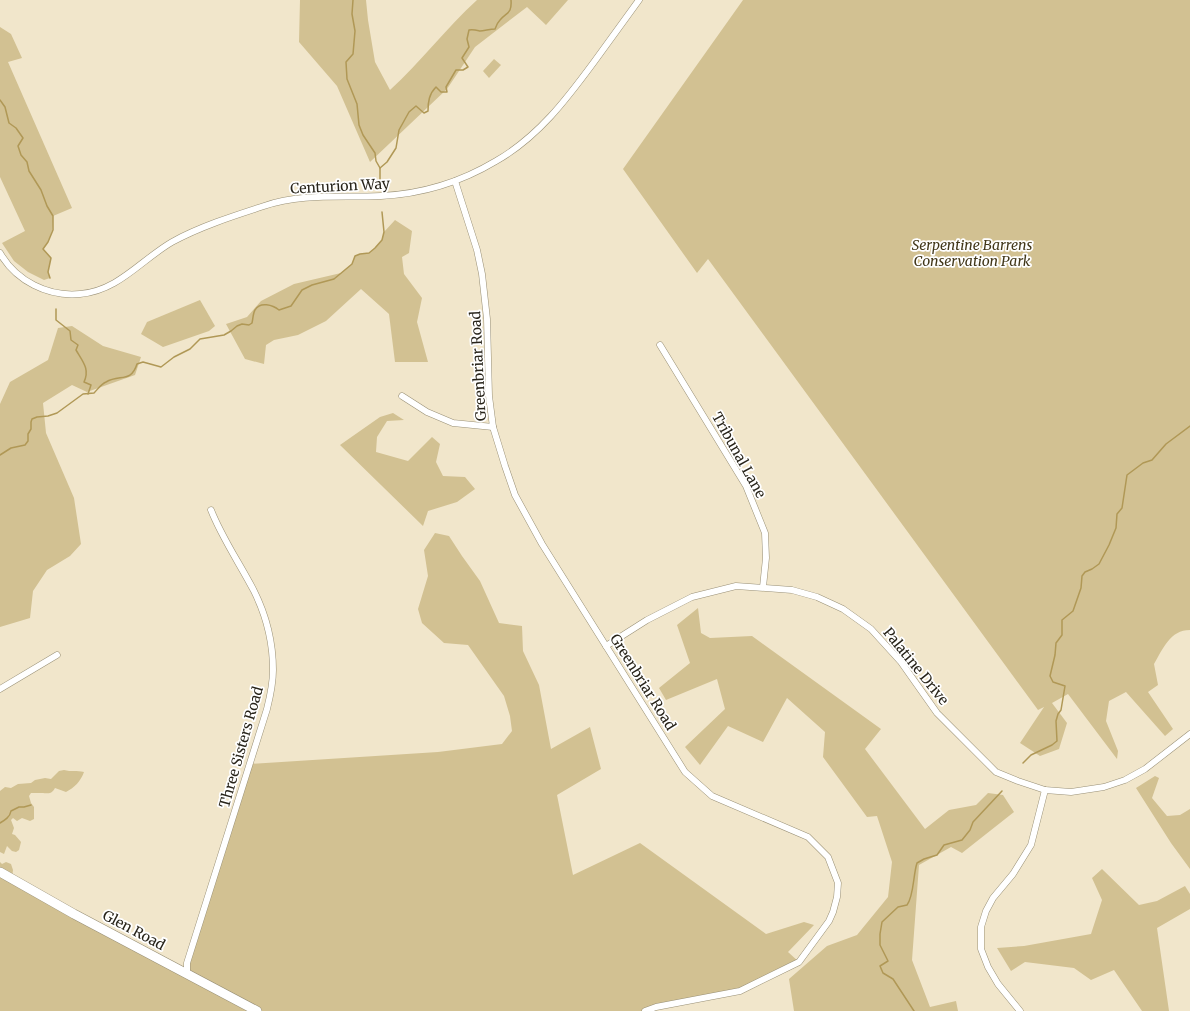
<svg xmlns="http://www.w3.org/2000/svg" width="1190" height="1011" font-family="Merriweather,serif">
<rect width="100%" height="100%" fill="#f1e6cb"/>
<g fill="#d2c192">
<path d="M300,0H366L368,20L375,62L390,90C421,62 446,28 477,0H568L546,25L527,7L475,47L447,89L370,162L337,86L299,42Z"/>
<path d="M743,0H1190V630C1170,630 1163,649 1154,664L1158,685L1148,692L1173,729L1165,736L1126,692L1109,701L1106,721L1118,751L1117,759L1068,694L1052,703L1067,723L1059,749L1040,756L1020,743L1044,707L1038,710L708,259L697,273L623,169Z"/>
<path d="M0,27L11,34L22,58L8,62L72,208L53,216C53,231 52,236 43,249L51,258L48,272L50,278L44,280L28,272L14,261L2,243L25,231L0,177Z"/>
<path d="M494,59L501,65L489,78L483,71Z"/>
<path d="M395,220L412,231L409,253L402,257L404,274L422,298L417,322L428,362H395L389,314L361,289L326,321L298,335L274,340L266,345L264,364L245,359L226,324L247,317L261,301L294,284L341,273L352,264L355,256L360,254L369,253L375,248L382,240L384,232Z"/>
<path d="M200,300L215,326L209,331L163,347L141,334L147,322Z"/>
<path d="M72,326L103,346L141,357L135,375L87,392L72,385L43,403L46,433L74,498L81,544L70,556L47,570L33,591L30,618L0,627V404L10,382L48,360L58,328Z"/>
<path d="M393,413L404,420L387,421L377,437L376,452L408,461L432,437L440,444L436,462L443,476L465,477L475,489L457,502L428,511L423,526L340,445L380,417Z"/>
<path d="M435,533L449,536L462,556L480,581L499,623L522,626L523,651L539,685L551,749L590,727L601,769L557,795L573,875L640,843L766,934L804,922L814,925L788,952L799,962L740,991L652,1011H0V862L2,864L6,862L11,864L13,870L12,878L187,974V963L250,764L438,752L502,744L512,731L510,716L504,696L468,645L444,643L422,623L418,609L428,576L424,550Z"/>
<path d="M698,608L701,633L710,638L752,636L881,729L865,749L925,829L949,810L976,805L988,793L1003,795L1014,812L962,853L951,847L919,865L912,960L930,1007L956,1001L958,1011H794L789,979L827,946L857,935L888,897L892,862L877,816L867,817L823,757L825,732L787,698L763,742L728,726L700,765L685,747L725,709L717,679L666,700L659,688L690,663L677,625Z"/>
<path d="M64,770C71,772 77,770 84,772C81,781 74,788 66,792L55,788C51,795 49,793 41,793C38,793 35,793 31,793L29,796L31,803L34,807V819L30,821L22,818L17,821L13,818L11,820L14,828L12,834L15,835L21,842L19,850L16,852L12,851L7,846L4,854L0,852V791L5,787L11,788L18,784L31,783L35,780L45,778L51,779L59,771Z"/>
<path d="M1155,776L1159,778L1152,798L1167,816L1180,815L1190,809V869L1171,843L1136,788Z"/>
<path d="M1102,869L1139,905L1157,901L1185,886L1190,894V909L1157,928L1169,1011H1142L1114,970L1091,980L1074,968L1025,962L1011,971L997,948L1024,946L1091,934L1102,900L1092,878Z"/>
</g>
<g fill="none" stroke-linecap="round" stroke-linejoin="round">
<g stroke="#b09856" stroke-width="1.5">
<path d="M353,0L352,14L355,31L353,54L346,62L347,79L357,104L359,125L363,135L375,153L376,161L380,168V179"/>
<path d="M0,100L5,107L9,123L16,128L23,138L18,146L21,155L27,162L29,171L41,190L47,206L53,216V230L48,242L43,249L51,258L48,272L50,278"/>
<path d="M380,168L387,162L396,148L399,130L409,112L416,106L424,113L428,111C428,102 429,94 436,87L441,92H447L446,87L456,70H463L468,67L462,58L469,47L467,39L469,30C473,29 476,30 480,31C484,31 490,29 495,29C496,26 498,22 500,20C507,12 512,14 511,0"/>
<path d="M56,309V320L70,331L71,340L78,345L76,350C83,362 90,369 84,382L91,385L88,394"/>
<path d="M0,455L11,448L25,445L28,441V434L31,429V422L32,419L37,417L48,416L57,413L83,394L94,393C98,389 101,384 106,382C120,374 131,383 137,364L143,362L161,367L174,357L190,349L200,339L224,335L231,331L237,326L242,324L249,325L252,323C253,319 253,313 255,310C260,301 273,305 279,310L291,306L302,290L312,285L334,279L352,264L355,256L360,254L369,253L375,248L382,240L384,232L382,212"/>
<path d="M1023,763L1031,755L1052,745L1057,741L1056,721L1058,714L1061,710L1065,686L1053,682L1050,676L1055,655L1056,643L1062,635V620L1073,611L1081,588L1082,576L1085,572L1092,569L1099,564L1109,545L1116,528L1117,514L1122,508L1127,475L1143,463L1152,460L1166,444L1190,426"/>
<path d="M0,823C5,820 10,817 11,811L19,807H24L31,805"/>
<path d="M914,1011L893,979L883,973L880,966L888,961L880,945V934L882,922L898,907L907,905C914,896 913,875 917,863L924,859L937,855L944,845L962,840L970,830L973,822L1002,791"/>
</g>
<g stroke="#999076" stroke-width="7">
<g id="minor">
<path d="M455,181L477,250L482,274L487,319L489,396L493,427L505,466L515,495L542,544L685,772L712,796L808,837L828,857L838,883L837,897L833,912L829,921L799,962L740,991L656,1007L645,1011"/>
<path d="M0,253C16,281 48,297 80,294C118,291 141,260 172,242C199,227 233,216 264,206C302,193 341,198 381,196C421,194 461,182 496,161C538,137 566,100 594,62C609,41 624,21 639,0"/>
<path d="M660,345L746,486L765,533L766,558L763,587"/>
<path d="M402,396L427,412L453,423L493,427"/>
<path d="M606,646L647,620L692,597L736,586L792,590L817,597L843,609L871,629L901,662L937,713L996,772L1018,781L1045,790L1071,792L1104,787L1125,780L1145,769L1190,734"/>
<path d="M0,689L57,655"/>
<path d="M187,974V963L267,709C270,697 273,683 273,670C273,643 266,615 254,591C240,564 222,538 211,510"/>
<path d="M1020,1011L998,984L988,967L981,949V927L986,911L993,898L1013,874L1031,845L1045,790"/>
</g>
</g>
<g stroke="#999076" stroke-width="10">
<path id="secondary" d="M0,872L74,914L257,1011"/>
</g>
<use href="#minor" stroke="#fff" stroke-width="6"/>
<use href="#secondary" stroke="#fff" stroke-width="9"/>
</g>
<g text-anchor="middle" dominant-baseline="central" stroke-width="3.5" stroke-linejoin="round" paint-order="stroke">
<g font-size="14" fill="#28241a" stroke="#fff">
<text transform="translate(340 186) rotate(-3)">Centurion Way</text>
<text transform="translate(478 366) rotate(-93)">Greenbriar Road</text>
<text transform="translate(739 455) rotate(61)">Tribunal Lane</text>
<text transform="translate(916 666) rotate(51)">Palatine Drive</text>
<text transform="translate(643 682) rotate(58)">Greenbriar Road</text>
<text transform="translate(241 747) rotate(-74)">Three Sisters Road</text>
<text transform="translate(134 930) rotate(28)">Glen Road</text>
</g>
<g font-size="14" font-style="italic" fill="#413618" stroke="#fff">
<text x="972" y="245">Serpentine Barrens<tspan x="972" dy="16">Conservation Park</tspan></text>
</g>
</g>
</svg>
